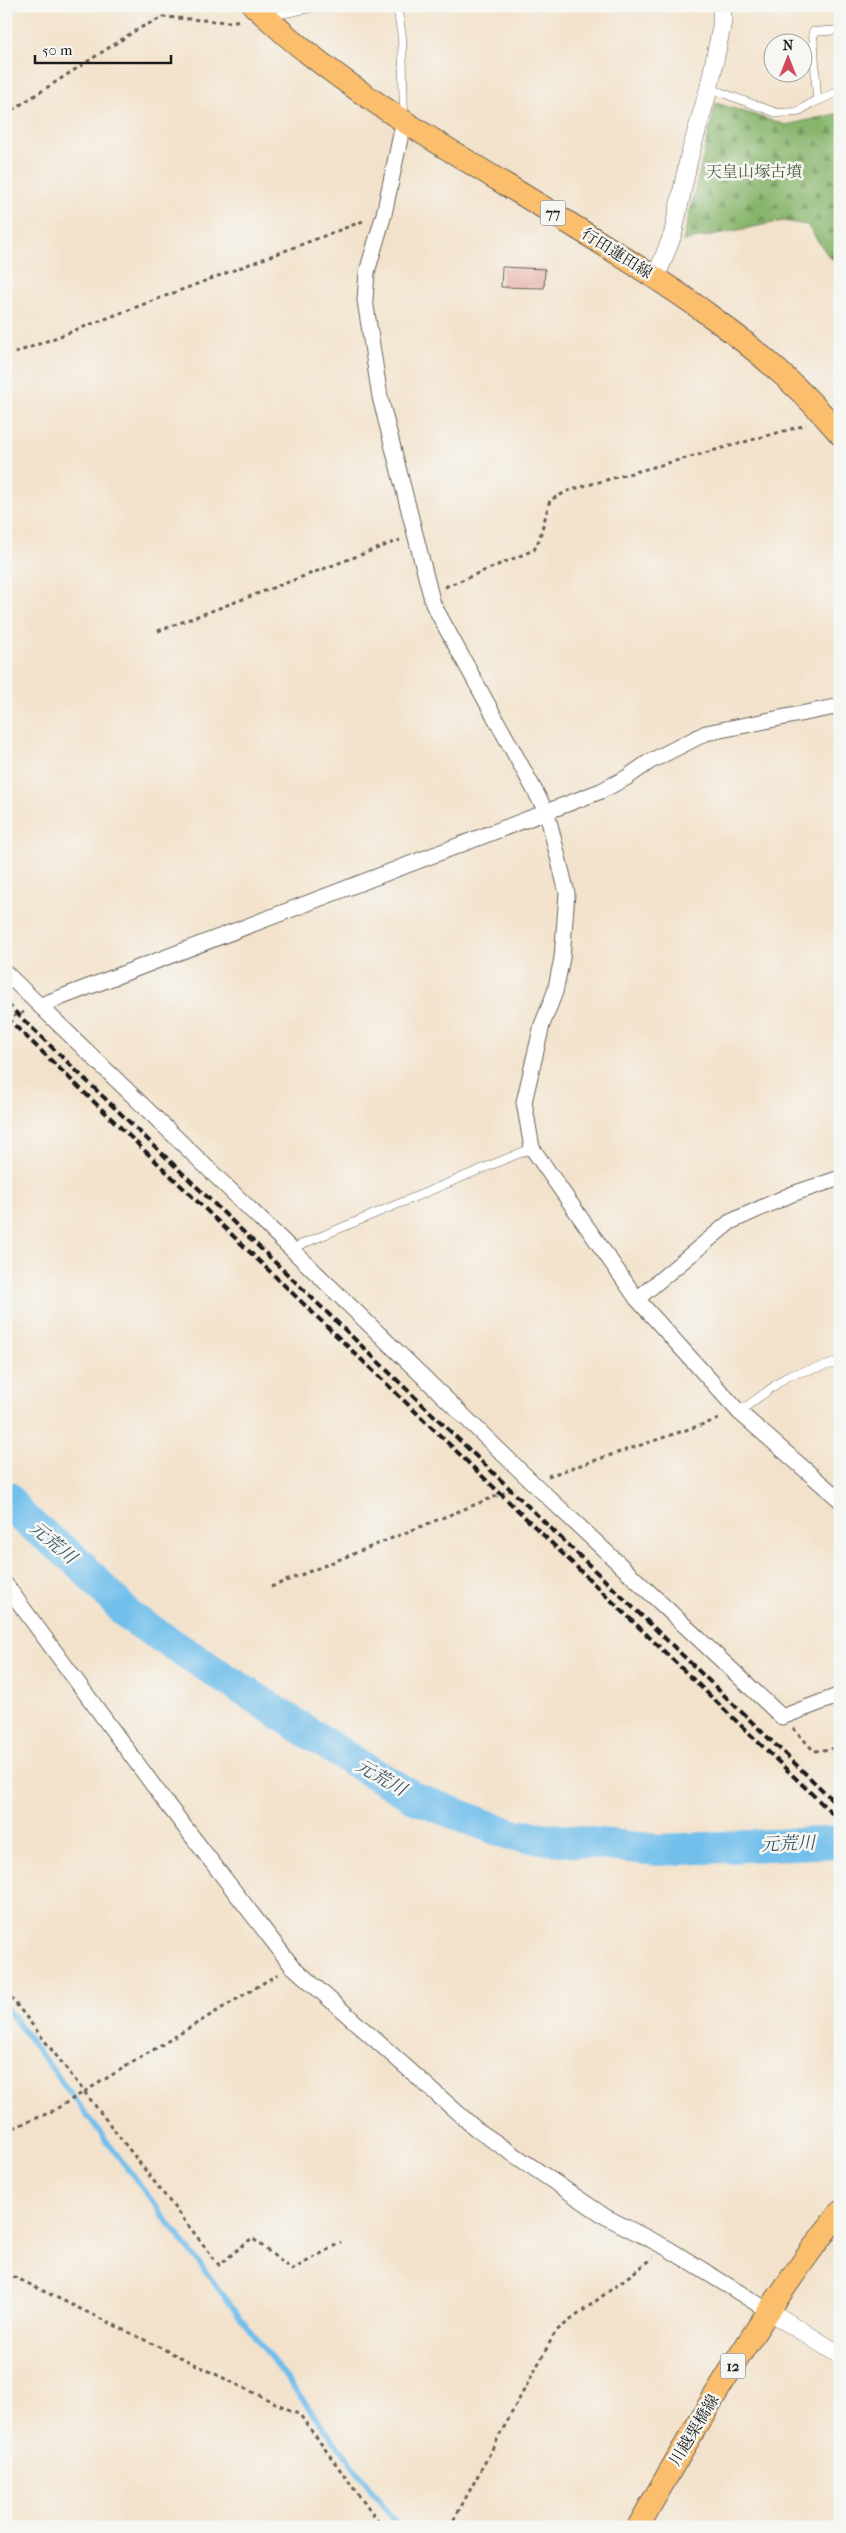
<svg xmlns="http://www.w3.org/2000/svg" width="846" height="2533" font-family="'IM FELL French Canon','Noto Serif JP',serif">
<defs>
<pattern id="forest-firs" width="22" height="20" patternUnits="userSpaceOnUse" patternTransform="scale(1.25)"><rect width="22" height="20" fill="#88b56c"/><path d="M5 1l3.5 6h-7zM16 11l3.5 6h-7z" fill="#6e9258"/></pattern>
</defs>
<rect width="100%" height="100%" fill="#f6f6f2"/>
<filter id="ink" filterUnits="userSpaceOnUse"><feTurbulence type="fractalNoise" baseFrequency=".02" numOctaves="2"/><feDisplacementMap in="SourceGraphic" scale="10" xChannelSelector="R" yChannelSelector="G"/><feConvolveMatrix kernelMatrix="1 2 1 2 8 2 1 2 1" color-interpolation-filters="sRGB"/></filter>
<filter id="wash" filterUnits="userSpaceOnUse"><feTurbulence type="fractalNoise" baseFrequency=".0096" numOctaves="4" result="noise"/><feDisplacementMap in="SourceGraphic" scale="20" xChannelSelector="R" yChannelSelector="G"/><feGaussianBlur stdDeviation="1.12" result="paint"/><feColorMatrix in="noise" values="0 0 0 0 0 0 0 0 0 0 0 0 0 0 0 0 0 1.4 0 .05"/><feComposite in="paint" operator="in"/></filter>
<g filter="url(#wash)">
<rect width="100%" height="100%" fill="#f3e2cb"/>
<path fill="url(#forest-firs)" stroke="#526844" d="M716,103L786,125L840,113V263L829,257L807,225L783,221L683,241Z"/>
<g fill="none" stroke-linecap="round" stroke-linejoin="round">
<path stroke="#72bfec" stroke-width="5.5" d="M6,2008L399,2527"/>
<path stroke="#72bfec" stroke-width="32" d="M6,1496L23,1518L78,1562L129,1616L354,1762L417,1799L512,1835L658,1850L840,1842"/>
</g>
<g id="blocks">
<path fill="#e3aca3" d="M502,267L545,269L544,288L501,287Z"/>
</g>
</g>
<g filter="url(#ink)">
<use href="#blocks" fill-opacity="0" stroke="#676159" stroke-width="1"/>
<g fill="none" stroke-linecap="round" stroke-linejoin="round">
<g stroke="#676159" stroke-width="9">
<g id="service">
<path d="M397,6L402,37L404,116"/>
<path d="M271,16L320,6"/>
<path d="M709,88L777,113L798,112L817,99L813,32L840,30"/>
<path d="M813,103L840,91"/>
<path d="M293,1248L532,1148"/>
<path d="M739,1412L789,1375L840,1362"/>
</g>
</g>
<g stroke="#676159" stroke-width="17">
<g id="minor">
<path d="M404,120L384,214L367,272L365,300L380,397L433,604L547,813L567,893L562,958L555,992L542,1025L524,1102L532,1148L637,1299L739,1412L840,1500"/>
<path d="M6,973L532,1482L782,1717L840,1695"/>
<path d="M41,1005L601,791L626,778L649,762L706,733L840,706"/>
<path d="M637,1299L730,1222L792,1194L840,1178"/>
<path d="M6,1585L164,1800L292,1966L476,2129L606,2217L667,2248L769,2311"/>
</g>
</g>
<g stroke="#676159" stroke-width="19">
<g id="tertiary">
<path d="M656,277L673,234L689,158L709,88L722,24V6"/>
<path d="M769,2311L840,2355"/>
</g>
</g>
<g stroke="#676159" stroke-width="24">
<g id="primary">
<path d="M254,6C272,22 289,39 308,53C389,117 480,168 567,222C666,283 765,345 840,434"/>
<path d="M638,2527C699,2419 763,2311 840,2212"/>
</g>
</g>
<g stroke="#676159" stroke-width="3" stroke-dasharray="4 4" stroke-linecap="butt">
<path d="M6,114L138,29L163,17L228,22L242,20"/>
<path d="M15,353L366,220"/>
<path d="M445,587L534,550L539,540L550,500L570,490L806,425"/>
<path d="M158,631L400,540"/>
<path d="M6,1019L24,1012"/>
<path d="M548,1476L722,1418"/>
<path d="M271,1587L516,1488"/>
<path d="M793,1728L814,1751L840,1748"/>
<path d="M6,1991L219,2265L252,2238L292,2270L341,2242"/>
<path d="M6,2131L51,2112L278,1974"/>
<path d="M6,2273L300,2415L382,2527"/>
<path d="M450,2527L556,2331L653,2258"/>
</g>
<use href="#service" stroke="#fff" stroke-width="8"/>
<use href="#minor" stroke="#fff" stroke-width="15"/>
<use href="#tertiary" stroke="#fff" stroke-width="18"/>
<use href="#primary" stroke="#fabe6d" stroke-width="22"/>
<g stroke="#1c1c1c" stroke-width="4" stroke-dasharray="8 4" stroke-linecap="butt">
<path d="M6,1003L840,1807"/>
<path d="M6,1017L840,1821"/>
</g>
</g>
</g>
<g text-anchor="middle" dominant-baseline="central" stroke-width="5" stroke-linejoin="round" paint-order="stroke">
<g fill="#f6f6f2" stroke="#5d5d5c" stroke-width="1">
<rect x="540.5" y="200.5" width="25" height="25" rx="4"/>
<rect x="720.5" y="2353.5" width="25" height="25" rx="4"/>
</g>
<g font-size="15" font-weight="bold" fill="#1c1c1c">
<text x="553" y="213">77</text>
<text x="733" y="2366">12</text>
</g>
<g font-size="16" fill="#4e5c3e" stroke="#f6f6f2">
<text x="754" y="171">天皇山塚古墳</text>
</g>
<g font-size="16" fill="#1c1c1c" stroke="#f6f6f2">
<text transform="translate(617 253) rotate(32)">行田蓮田線</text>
<text transform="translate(694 2430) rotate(-59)">川越栗橋線</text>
</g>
<g font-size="18" font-style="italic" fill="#3a5565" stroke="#f6f6f2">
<text transform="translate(53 1543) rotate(40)">元荒川</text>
<text transform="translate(381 1778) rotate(30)">元荒川</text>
<text transform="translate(788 1844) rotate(-2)">元荒川</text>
</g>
</g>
<rect width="846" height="2533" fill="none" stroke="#f6f6f2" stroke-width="25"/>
<g transform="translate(788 58)"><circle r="24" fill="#f6f6f2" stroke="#9f9f9c"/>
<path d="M0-4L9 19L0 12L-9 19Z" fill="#d1495b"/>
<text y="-8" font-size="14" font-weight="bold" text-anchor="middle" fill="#1c1c1c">N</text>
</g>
<path d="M35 55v8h136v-8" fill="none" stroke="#1c1c1c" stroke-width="2.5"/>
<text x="42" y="55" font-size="15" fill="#1c1c1c" stroke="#f6f6f2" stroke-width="4" paint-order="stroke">50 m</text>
</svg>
